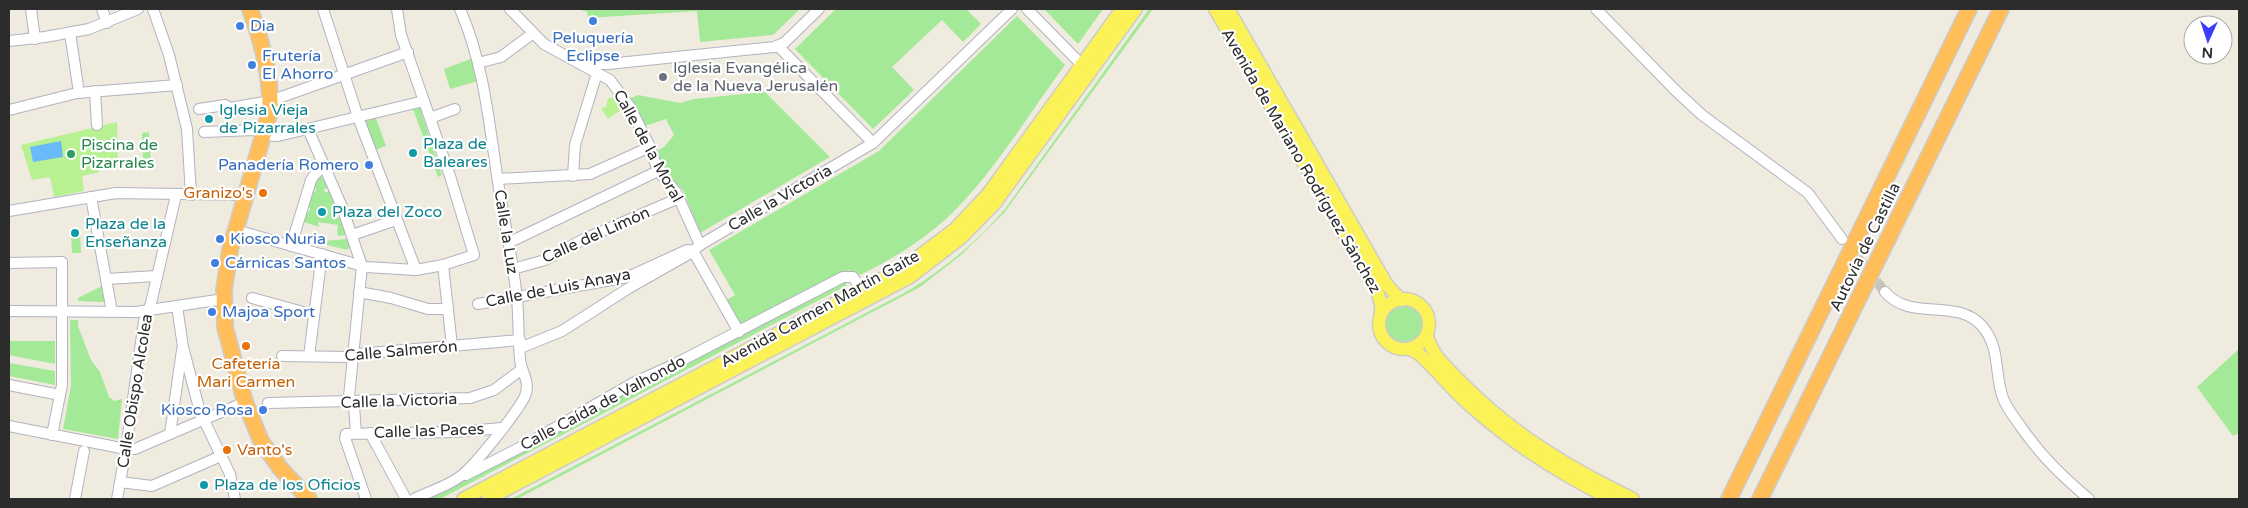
<svg xmlns="http://www.w3.org/2000/svg" width="2248" height="508" font-family="'Varela Round',sans-serif">
<rect width="100%" height="100%" fill="#efebde"/>
<g fill="#a4e997">
<path d="M578,9H800L773,35L700,42L697,11L588,18L587,12Z"/>
<path d="M836,9H966L981,24L963,42L942,20L892,67L914,90L873,129L795,49Z"/>
<path d="M1044,9H1103L1078,44Z"/>
<path d="M1149,9H1153L1004,213L961,255L920,287L517,499H511L906,292C943,270 977,242 1005,209Z"/>
<path d="M1017,16L1065,65C1028,115 991,177 946,219C920,242 891,260 860,275L849,270L740,327L725,301L735,295L709,250L879,151Z"/>
<path d="M473,58L478,81L450,89L444,69Z"/>
<path d="M765,92L830,157L700,233L683,190L665,171L656,152L665,146L674,135L666,119L645,126L629,99L638,95L680,103L694,99Z"/>
<path d="M420,108L442,175L438,177L413,109Z"/>
<path d="M376,118L386,146L375,150L365,121Z"/>
<path d="M149,132L151,164H143L142,133Z"/>
<path d="M320,174L328,188L324,189L325,193L329,191L339,213L335,215L337,218L340,217L346,235L339,236L337,234L338,225L318,222L319,227L304,222L306,212H309L310,208L308,207L313,191L315,192L316,189L314,187Z"/>
<path d="M80,231L81,253H72L71,232Z"/>
<path d="M348,239L350,247L347,250L320,243L322,241Z"/>
<path d="M844,282L846,283V286L440,499H426L525,450L644,383L757,328Z"/>
<path d="M102,286L105,302L78,301V298Z"/>
<circle cx="1404" cy="324" r="19"/>
<path d="M70,320H78V326L91,360L100,372L109,397L114,401L122,399L118,439L63,429L71,386Z"/>
<path d="M9,341H55V364L9,355Z"/>
<path d="M2239,349V433L2233,436L2197,387Z"/>
<path d="M9,363L55,371V385L9,376Z"/>
</g>
<g fill="#b8f192">
<path d="M617,97L624,108L608,119L601,108L606,107L608,98Z"/>
<path d="M117,122L118,164H98L99,172L82,176L84,191L54,197L50,177L32,180L21,145Z"/>
</g>
<path fill="#6ab9f8" d="M61,141L63,157L33,162L30,147Z"/>
<g fill="none" stroke-linecap="round" stroke-linejoin="round">
<path stroke="#c8c5ba" stroke-width="10" stroke-dasharray="10 5" stroke-linecap="butt" d="M1848,246L1885,292"/>
<g stroke="#b2b2c1" stroke-width="12">
<g id="minor">
<path d="M31,9L35,39"/>
<path d="M102,9L107,23"/>
<path d="M153,9L169,55L187,129L191,195"/>
<path d="M323,9L358,117L416,270"/>
<path d="M510,9L544,44L610,80L630,107L650,147L658,171L676,192L700,245"/>
<path d="M1027,9L1074,57L1081,64L1089,66"/>
<path d="M1596,9L1675,90L1702,115L1808,193L1842,239"/>
<path d="M70,33L78,86"/>
<path d="M9,41L45,37L89,29L138,9"/>
<path d="M778,46L873,143"/>
<path d="M478,63L501,57L532,34"/>
<path d="M580,64H608L774,47L784,43L819,9"/>
<path d="M95,91L97,125"/>
<path d="M199,109L225,105L230,108L270,101L408,52"/>
<path d="M9,110L77,93L177,85"/>
<path d="M430,118L455,109"/>
<path d="M308,129L342,207L362,266L349,397L354,406L356,433"/>
<path d="M204,132L254,130L265,132"/>
<path d="M264,135L278,136L424,101"/>
<path d="M573,176L575,145L597,73"/>
<path d="M498,179L590,174L650,147"/>
<path d="M91,197L112,312"/>
<path d="M9,211L116,193L246,195"/>
<path d="M236,230L366,267L416,270L443,265L474,255L450,176L401,35L397,9"/>
<path d="M352,235L396,220"/>
<path d="M510,242L658,171"/>
<path d="M291,246L311,180L315,174L324,166"/>
<path d="M9,263L62,262V385L52,435"/>
<path d="M443,265L452,346"/>
<path d="M513,269L545,260L584,239L679,198"/>
<path d="M106,279L157,276"/>
<path d="M359,292L391,298L428,309H448"/>
<path d="M1885,292C1910,322 1957,297 1982,326C2001,348 1994,374 2003,398C2007,409 2015,418 2021,427C2042,457 2062,476 2089,499"/>
<path d="M252,298L314,315"/>
<path d="M478,304L628,277L687,250L693,251L739,332"/>
<path d="M177,306L183,347L200,412L230,474L235,499"/>
<path d="M9,311L136,312L224,299"/>
<path d="M520,348L562,331L629,288L689,254L700,245L873,143L1012,9"/>
<path d="M282,356L348,357L358,354L520,340"/>
<path d="M309,356L322,254"/>
<path d="M9,385L60,395"/>
<path d="M268,403L470,398L494,390L522,369"/>
<path d="M9,426L126,449H135L245,402"/>
<path d="M370,433L406,499"/>
<path d="M170,434L182,350"/>
<path d="M466,475L527,444L633,383L675,364L843,277H853L861,289L867,293"/>
<path d="M120,482L152,486L221,456"/>
<path d="M75,499L84,451"/>
<path d="M117,499L126,449L144,321L151,303L176,195"/>
<path d="M366,499L345,438L346,434L456,432L502,428"/>
<path d="M414,499C428,492 445,487 458,478C472,470 518,411 525,396C531,382 521,372 520,359C518,339 519,319 517,299C513,259 504,221 498,182C489,123 484,64 460,9"/>
</g>
</g>
<g stroke="#ccc" stroke-width="15">
<g id="major">
<path d="M1215,9L1377,291L1381,304V315"/>
<path d="M1228,9L1387,285L1401,300"/>
<circle cx="1404" cy="324" r="25"/>
<path d="M1427,336C1433,356 1445,366 1460,381C1512,434 1567,467 1633,499"/>
<path d="M1410,349L1419,354C1438,371 1454,392 1473,408C1515,445 1562,475 1611,499"/>
<path d="M463,499L906,266L955,229L988,194L1122,9"/>
<path d="M488,499L910,277L961,238L995,203L1136,9"/>
</g>
</g>
<g stroke="#ccc" stroke-width="18">
<g id="highway">
<path d="M250,9C262,42 271,75 270,111L230,250L224,290L225,327L245,402L261,441L280,468L309,499"/>
<path d="M1729,499L1969,9"/>
<path d="M1760,499L2001,9"/>
</g>
</g>
<use href="#minor" stroke="#fff" stroke-width="10"/>
<use href="#major" stroke="#fbf257" stroke-width="12"/>
<use href="#highway" stroke="#ffbe59" stroke-width="15"/>
</g>
<g fill="#3f7fe0" stroke="#fff" stroke-width="2">
<circle cx="593" cy="21" r="5"/>
<circle cx="240" cy="26" r="5"/>
<circle cx="252" cy="65" r="5"/>
<circle cx="369" cy="165" r="5"/>
<circle cx="220" cy="239" r="5"/>
<circle cx="215" cy="263" r="5"/>
<circle cx="212" cy="312" r="5"/>
<circle cx="263" cy="410" r="5"/>
</g>
<circle fill="#6b7280" stroke="#fff" stroke-width="2" cx="663" cy="77" r="5"/>
<g fill="#0f9aa8" stroke="#fff" stroke-width="2">
<circle cx="209" cy="119" r="5"/>
<circle cx="413" cy="153" r="5"/>
<circle cx="322" cy="212" r="5"/>
<circle cx="75" cy="233" r="5"/>
<circle cx="204" cy="485" r="5"/>
</g>
<circle fill="#2e9e5b" stroke="#fff" stroke-width="2" cx="71" cy="154" r="5"/>
<g fill="#e8710a" stroke="#fff" stroke-width="2">
<circle cx="263" cy="193" r="5"/>
<circle cx="246" cy="346" r="5"/>
<circle cx="227" cy="450" r="5"/>
</g>
<g text-anchor="middle" dominant-baseline="central" stroke-width="4.5" stroke-linejoin="round" paint-order="stroke">
<g font-size="16" fill="#366cbe" stroke="#fff" text-anchor="start">
<text x="250" y="26">Dia</text>
<text x="593" y="38" text-anchor="middle">Peluquería<tspan x="593" dy="18">Eclipse</tspan></text>
<text x="262" y="56">Frutería<tspan x="262" dy="18">El Ahorro</tspan></text>
<text x="359" y="165" text-anchor="end">Panadería Romero</text>
<text x="230" y="239">Kiosco Nuria</text>
<text x="225" y="263">Cárnicas Santos</text>
<text x="222" y="312">Majoa Sport</text>
<text x="253" y="410" text-anchor="end">Kiosco Rosa</text>
</g>
<g font-size="16" fill="#5b616d" stroke="#fff" text-anchor="start">
<text x="673" y="68">Iglesia Evangélica<tspan x="673" dy="18">de la Nueva Jerusalén</tspan></text>
</g>
<g font-size="16" fill="#0d838f" stroke="#fff" text-anchor="start">
<text x="219" y="110">Iglesia Vieja<tspan x="219" dy="18">de Pizarrales</tspan></text>
<text x="423" y="144">Plaza de<tspan x="423" dy="18">Baleares</tspan></text>
<text x="332" y="212">Plaza del Zoco</text>
<text x="85" y="224">Plaza de la<tspan x="85" dy="18">Enseñanza</tspan></text>
<text x="214" y="485">Plaza de los Oficios</text>
</g>
<g font-size="16" fill="#27864d" stroke="#fff" text-anchor="start">
<text x="81" y="145">Piscina de<tspan x="81" dy="18">Pizarrales</tspan></text>
</g>
<g font-size="16" fill="#2c2c2c" stroke="#fff">
<text transform="translate(648 146) rotate(61)">Calle de la Moral</text>
<text transform="translate(1301 161) rotate(60)">Avenida de Mariano Rodríguez Sánchez</text>
<text transform="translate(780 198) rotate(-30)">Calle la Victoria</text>
<text transform="translate(506 232) rotate(81)">Calle la Luz</text>
<text transform="translate(596 235) rotate(-24)">Calle del Limón</text>
<text transform="translate(1865 247) rotate(-64)">Autovía de Castilla</text>
<text transform="translate(558 288) rotate(-11)">Calle de Luis Anaya</text>
<text transform="translate(820 309) rotate(-29)">Avenida Carmen Martín Gaite</text>
<text transform="translate(401 351) rotate(-5)">Calle Salmerón</text>
<text transform="translate(135 391) rotate(-81)">Calle Obispo Alcolea</text>
<text transform="translate(399 401) rotate(-2)">Calle la Victoria</text>
<text transform="translate(603 403) rotate(-28)">Calle Caída de Valhondo</text>
<text transform="translate(429 431) rotate(-2)">Calle las Paces</text>
</g>
<g font-size="16" fill="#c56008" stroke="#fff" text-anchor="end">
<text x="253" y="193">Granizo's</text>
<text x="246" y="364" text-anchor="middle">Cafetería<tspan x="246" dy="18">Mari Carmen</tspan></text>
<text x="237" y="450" text-anchor="start">Vanto's</text>
</g>
</g>
<rect width="2248" height="508" fill="none" stroke="#2c2c2c" stroke-width="20"/>
<g transform="translate(2208 40) rotate(183)"><circle r="24" fill="#ffffff" stroke="#ababab"/>
<path d="M0-4L9 19L0 12L-9 19Z" fill="#3b3dff"/>
<text y="-8" font-size="14" font-weight="bold" text-anchor="middle" fill="#2c2c2c">N</text>
</g>
</svg>
